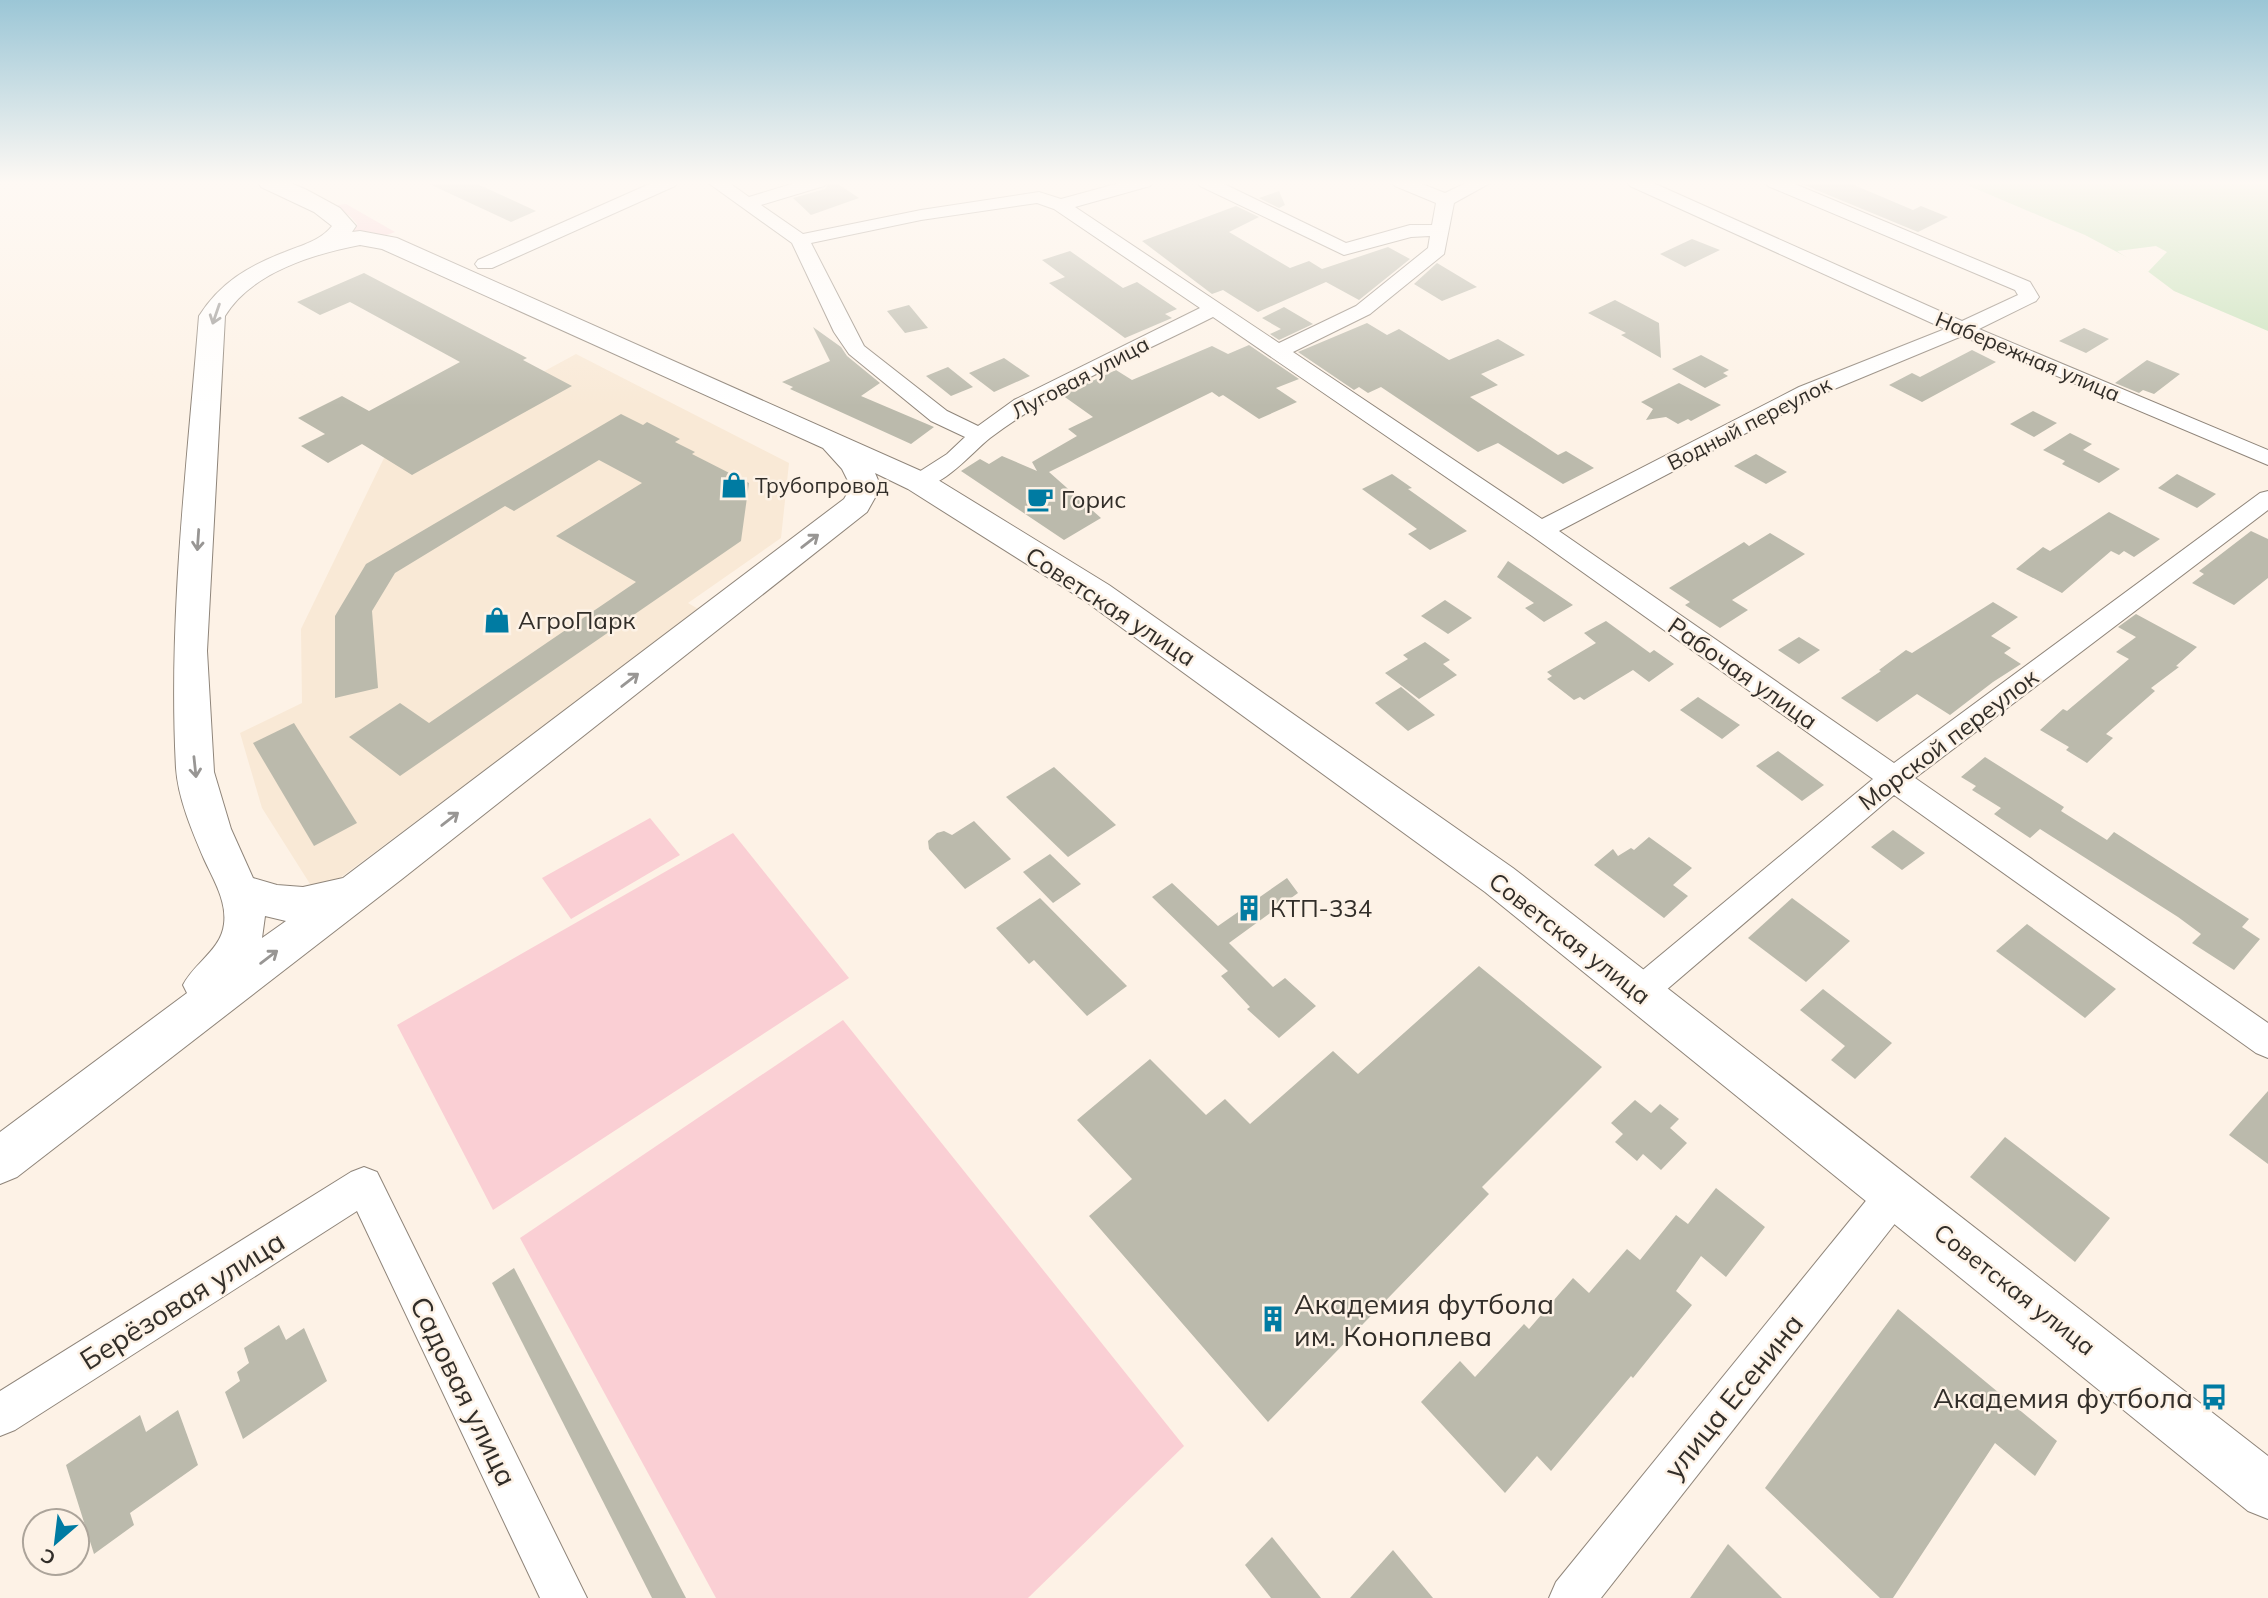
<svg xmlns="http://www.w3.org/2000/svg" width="2268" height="1598" font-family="Mulish,sans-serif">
<rect width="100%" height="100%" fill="#fdf2e6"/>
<path fill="#f9e9d6" d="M576,354L789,463L781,538L688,603L700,610L317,895L262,808L240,733L302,703L301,629L384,458Z"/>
<g fill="#facfd4">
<path d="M346,204L395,232L384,236L353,233L357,224L350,216L335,209L338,205Z"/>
<path d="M650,818L680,855L571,919L542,878Z"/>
<path d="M733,833L849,978L493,1210L397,1025Z"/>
<path d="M843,1020L1184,1446L1028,1598H716L520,1238Z"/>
</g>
<path fill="#c7e2ba" d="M1960,182H2268V331L2174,291L2134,261L2085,235Z"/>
<path fill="#fdf2e6" d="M2156,246L2167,252L2148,272L2117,251Z"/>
<g fill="#bbbaac">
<path d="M425,182H473L536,211L511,222Z"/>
<path d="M830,182H835L859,198L811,215L793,198L825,189Z"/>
<path d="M1797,182H1847L1913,210L1921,206L1948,217L1918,232Z"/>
<path d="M1279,191L1285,205L1279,208L1259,198Z"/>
<path d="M1236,206L1259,217L1229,232L1290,268L1309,261L1322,269L1388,247L1410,259L1359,300L1326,282L1258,312L1223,290L1212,294L1142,241Z"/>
<path d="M1692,239L1720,250L1685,267L1660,254Z"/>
<path d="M1070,251L1123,288L1137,282L1177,309L1165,314L1172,318L1125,338L1049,283L1065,277L1042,260Z"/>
<path d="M1437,263L1477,287L1442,301L1414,284Z"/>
<path d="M364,273L527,358L523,360L572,386L412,475L362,444L328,463L301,446L325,434L298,418L342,396L369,411L460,362L350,302L320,315L297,302Z"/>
<path d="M1615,300L1659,323L1661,358L1621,335L1626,333L1588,313Z"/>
<path d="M909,305L928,328L905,333L887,311Z"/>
<path d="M1284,307L1313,324L1279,340L1270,334L1281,329L1262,318Z"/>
<path d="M1367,323L1387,335L1399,329L1449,360L1498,339L1525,355L1481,374L1498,385L1470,397L1558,455L1566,451L1594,468L1563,484L1498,443L1478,452L1381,387L1368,393L1359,387L1354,390L1298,352Z"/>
<path d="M813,327L841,347L847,356L880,383L861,396L934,427L911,444L790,389L793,387L782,382L830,361Z"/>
<path d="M2084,328L2109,339L2086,353L2059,341Z"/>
<path d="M1249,345L1299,379L1276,388L1297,402L1259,419L1223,395L1219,397L1212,392L1049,472L1101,518L1064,540L961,471L980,459L989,464L1002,456L1037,471L1032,462L1077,436L1068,429L1093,417L1062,395L1116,370L1132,380L1212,346L1228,354Z"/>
<path d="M1972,350L1996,362L1922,402L1889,385L1912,373L1920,377Z"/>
<path d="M1701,355L1729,370L1723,373L1728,376L1705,388L1672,369Z"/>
<path d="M1004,358L1030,376L994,392L969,373Z"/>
<path d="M2147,360L2180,374L2154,394L2143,390L2139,393L2115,383Z"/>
<path d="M948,367L973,387L951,396L926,376Z"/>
<path d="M1679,383L1721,405L1691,421L1688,419L1678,424L1666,417L1646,420L1653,409L1641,402Z"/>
<path d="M2033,411L2057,423L2034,437L2010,424Z"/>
<path d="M621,414L643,425L647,422L680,439L675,442L695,452L692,454L749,483L741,541L400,776L349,737L400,703L429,723L636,582L556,536L642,483L599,460L514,511L505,506L395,573L372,611L378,688L335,698V616L366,564Z"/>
<path d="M2070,433L2092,444L2083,450L2120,469L2099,483L2062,464L2065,461L2043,450Z"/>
<path d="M1756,454L1787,472L1766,484L1734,466Z"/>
<path d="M1392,474L1412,488L1408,489L1467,531L1430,550L1408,534L1417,529L1362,489Z"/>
<path d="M2177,474L2216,494L2197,508L2158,488Z"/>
<path d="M2109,512L2160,539L2134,557L2124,551L2119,555L2111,551L2062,593L2016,569L2043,547L2050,551Z"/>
<path d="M2251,531L2268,539V578L2234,605L2192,583L2204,574L2199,571Z"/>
<path d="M1770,533L1805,554L1732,600L1748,610L1720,628L1685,605L1690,602L1669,588L1744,542L1749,546Z"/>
<path d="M1508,561L1573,605L1544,622L1525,608L1534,603L1497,577Z"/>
<path d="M1445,600L1472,618L1448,634L1421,616Z"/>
<path d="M1993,602L2018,617L1991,636L2011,648L2004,653L2021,664L1993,682L1950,715L1917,694L1877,722L1841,698L1881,671L1879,670L1906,650L1912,653Z"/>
<path d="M2136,614L2197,647L2176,666L2179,667L2151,688L2155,691L2106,734L2113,738L2087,763L2066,750L2069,747L2040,730L2063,709L2067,711L2129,659L2116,652L2136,637L2118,627Z"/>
<path d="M1606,621L1650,653L1654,650L1674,664L1649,682L1633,670L1584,700L1580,697L1574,700L1547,679L1552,676L1547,672L1596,643L1584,633Z"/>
<path d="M1799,637L1820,650L1799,664L1778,650Z"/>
<path d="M1425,642L1450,660L1443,664L1457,675L1419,699L1385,673L1408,659L1403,655Z"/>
<path d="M1401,687L1435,715L1408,731L1375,703Z"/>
<path d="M1698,697L1740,725L1722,739L1680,710Z"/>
<path d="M294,723L357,823L314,846L253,743Z"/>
<path d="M1778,751L1824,785L1802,801L1756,766Z"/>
<path d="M1985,757L2064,807L2061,811L2107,840L2114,832L2249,919L2242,927L2260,939L2234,970L2192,943L2201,934L2178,917L2040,829L2030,838L1994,814L2001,808L1972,790L1976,786L1961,777Z"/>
<path d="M1054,767L1116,825L1068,857L1006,797Z"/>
<path d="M974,821L1011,859L965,889L929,849L928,841L937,833L944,831L952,835Z"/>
<path d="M1893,830L1925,853L1902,870L1871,847Z"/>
<path d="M1649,837L1692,868L1673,885L1688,896L1664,918L1594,865L1613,849L1618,856L1631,848L1634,850Z"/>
<path d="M1050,854L1081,884L1053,903L1023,872Z"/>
<path d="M1287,878L1298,893L1229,943L1273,987L1285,978L1316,1006L1279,1038L1247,1009L1250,1007L1221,976L1228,971L1152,897L1172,883L1218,926Z"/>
<path d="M1040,898L1127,986L1087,1016L1034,960L1029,964L996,928Z"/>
<path d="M1792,898L1850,941L1806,982L1748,938Z"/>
<path d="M2027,924L2116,989L2085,1018L1996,951Z"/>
<path d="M1479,966L1602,1067L1482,1187L1489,1194L1268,1422L1089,1216L1132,1179L1077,1120L1150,1059L1206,1115L1225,1099L1250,1124L1333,1051L1358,1074Z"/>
<path d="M1823,989L1892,1043L1855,1079L1831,1060L1845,1046L1800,1010Z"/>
<path d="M2268,1091V1164L2229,1135Z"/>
<path d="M1635,1100L1651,1113L1660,1104L1679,1119L1670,1128L1687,1143L1661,1170L1643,1154L1637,1161L1615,1142L1623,1134L1611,1123Z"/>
<path d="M2005,1137L2110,1218L2075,1262L1970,1177Z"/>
<path d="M1716,1188L1765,1227L1726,1277L1701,1256L1676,1291L1692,1305L1633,1378L1631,1376L1551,1471L1537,1456L1505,1493L1421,1402L1460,1361L1475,1377L1524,1324L1529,1329L1573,1278L1589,1293L1627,1249L1640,1260L1676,1215L1688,1224Z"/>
<path d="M514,1268L686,1598H652L492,1283Z"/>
<path d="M1898,1309L2057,1441L2035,1476L1995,1443L1893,1598H1880L1765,1488Z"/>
<path d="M279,1325L286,1340L304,1328L327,1381L243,1439L225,1392L240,1381L237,1372L249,1363L244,1348Z"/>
<path d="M178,1410L198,1465L130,1513L134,1525L94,1554L66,1465L140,1415L146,1432Z"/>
<path d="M1272,1537L1321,1598H1271L1245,1565Z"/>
<path d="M1728,1544L1782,1598H1690Z"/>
<path d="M1393,1550L1433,1598H1350Z"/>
</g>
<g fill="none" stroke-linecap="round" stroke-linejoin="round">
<g stroke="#8f857a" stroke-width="2">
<g id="street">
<path d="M654,182H678L675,186L492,268H478L475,264L478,260Z"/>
<path d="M707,182H728L749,197L798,182H827L824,186L761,205L803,234L921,210L1039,192L1061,199L1123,182H1153L1150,186L1075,207L1279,343L1356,306L1428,248L1430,236L1411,237L1344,255L1200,186L1197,182H1220L1346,243L1410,225H1432L1436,203L1395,186L1392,182H1417L1445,193L1468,182H1492L1454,203L1444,254L1370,314L1293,352L1542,519L1799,387L1945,329L1630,186L1627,182H1651L1962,321L2018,295L2015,290L1768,186L1765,182H1790L2030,282L2039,297L2036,301L1979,329L2268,450V465L1962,336L1815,397L1559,531L1894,763L2260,493L2268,491V510L1915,778L2268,1023V1058L2256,1053L1894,795L1651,1003L1639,1008L1627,1003L1622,993L1627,983L1873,779L1532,536L1213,317C1140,354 1054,389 990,438C970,454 938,494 911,487L907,482L911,477L947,454L965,437L931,421L849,354L834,332L792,243ZM1037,203L1054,209L1200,308L1014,400L978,426L947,411L864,346L811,243L921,220Z"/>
<path d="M364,1167L377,1172L587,1598H540L357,1211L15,1430L0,1436V1391L351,1172Z"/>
<path d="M1895,1176L1908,1181L1914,1194L1908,1207L1601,1598H1549L1556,1582L1882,1181Z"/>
</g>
</g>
<g stroke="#8f857a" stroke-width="2">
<path id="secondary" d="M258,182H288L307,190L340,208L356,226L352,232L360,231L397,238L930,475L1109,585L1513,868L2268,1456V1519L2248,1511L1485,892L1085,601L908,489L875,473L881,487L867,512L402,879L17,1177L0,1184V1132L187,993L183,985C194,963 221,950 224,924C227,901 213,879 204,859C192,831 178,798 176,768C168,617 187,466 199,316C220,283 248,266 285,252C302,245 320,241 332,226L314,212L261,187ZM360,245L382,249L823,448L842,469L851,487L844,499L343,878L303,887L277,885L253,878L231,829L214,772L207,651L225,316C251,273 313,254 360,245ZM265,916L286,921L262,938Z"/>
</g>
<use href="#street" fill="#fff" fill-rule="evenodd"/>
<use href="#secondary" fill="#fff" fill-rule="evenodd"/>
</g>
<defs><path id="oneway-shaft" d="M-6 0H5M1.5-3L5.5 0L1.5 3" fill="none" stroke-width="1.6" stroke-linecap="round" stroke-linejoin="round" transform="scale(1.75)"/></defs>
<g stroke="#989694">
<use href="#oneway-shaft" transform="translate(216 314) rotate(109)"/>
<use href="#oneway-shaft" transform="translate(198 540) rotate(94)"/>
<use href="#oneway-shaft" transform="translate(810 541) rotate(-38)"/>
<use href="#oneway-shaft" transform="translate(630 680) rotate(-38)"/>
<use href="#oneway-shaft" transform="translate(195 767) rotate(84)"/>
<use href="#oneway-shaft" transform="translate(450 819) rotate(-38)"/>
<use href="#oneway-shaft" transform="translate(269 957) rotate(-37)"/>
</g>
<linearGradient id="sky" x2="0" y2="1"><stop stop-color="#9bc6d6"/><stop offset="0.45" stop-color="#fef9f4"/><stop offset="1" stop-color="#fef9f4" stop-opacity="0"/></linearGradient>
<rect width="2268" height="406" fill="url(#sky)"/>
<defs>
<g id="shop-bare" transform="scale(2.1)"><path d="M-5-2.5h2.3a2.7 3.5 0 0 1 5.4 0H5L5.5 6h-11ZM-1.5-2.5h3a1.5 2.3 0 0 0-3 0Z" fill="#007ba2" stroke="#fdf2e6" stroke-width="2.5" paint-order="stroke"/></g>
<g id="cafe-bare" transform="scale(2.1)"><path d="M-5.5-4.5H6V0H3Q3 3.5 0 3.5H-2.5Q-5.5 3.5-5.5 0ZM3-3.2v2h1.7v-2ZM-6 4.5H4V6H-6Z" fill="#007ba2" stroke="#fdf2e6" stroke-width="2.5" paint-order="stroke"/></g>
<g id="building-bare" transform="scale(2.1)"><path d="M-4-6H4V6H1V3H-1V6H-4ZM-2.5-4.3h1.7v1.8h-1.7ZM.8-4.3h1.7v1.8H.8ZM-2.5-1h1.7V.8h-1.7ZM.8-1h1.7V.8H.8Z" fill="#007ba2" stroke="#fdf2e6" stroke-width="2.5" paint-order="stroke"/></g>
<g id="bus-bare" transform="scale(2.1)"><path d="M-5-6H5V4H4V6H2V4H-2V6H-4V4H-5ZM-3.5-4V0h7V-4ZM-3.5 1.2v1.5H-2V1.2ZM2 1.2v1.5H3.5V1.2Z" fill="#007ba2" stroke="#fdf2e6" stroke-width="2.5" paint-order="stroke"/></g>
</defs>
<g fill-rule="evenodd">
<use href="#shop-bare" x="734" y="485"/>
<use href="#cafe-bare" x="1040" y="499"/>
<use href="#shop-bare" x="497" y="620"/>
<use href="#building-bare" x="1249" y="908"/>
<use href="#building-bare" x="1273" y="1319"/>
<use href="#bus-bare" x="2214" y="1397"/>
</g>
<g text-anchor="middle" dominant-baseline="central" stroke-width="5" stroke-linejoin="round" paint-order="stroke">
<g font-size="21" fill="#322e29" stroke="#fdf2e6">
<text transform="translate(2028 356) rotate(23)">Набережная улица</text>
<text transform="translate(1080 377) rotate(-28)">Луговая улица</text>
<text transform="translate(1749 423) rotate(-27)">Водный переулок</text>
</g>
<g font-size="21" fill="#322e29" stroke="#fdf2e6" text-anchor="start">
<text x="755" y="485">Трубопровод</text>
</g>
<g font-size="24" fill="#322e29" stroke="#fdf2e6" text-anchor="start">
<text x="1061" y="499">Горис</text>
<text x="518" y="620">АгроПарк</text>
<text x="1270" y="908">КТП-334</text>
</g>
<g font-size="24" fill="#322e29" stroke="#fdf2e6">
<text transform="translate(1111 606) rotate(33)">Советская улица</text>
<text transform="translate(1743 673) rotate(35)">Рабочая улица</text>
<text transform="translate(1948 739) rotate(-37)">Морской переулок</text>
<text transform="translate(1570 938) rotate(38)">Советская улица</text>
<text transform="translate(2015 1289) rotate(38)">Советская улица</text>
</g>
<g font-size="28" fill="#322e29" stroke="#fdf2e6">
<text transform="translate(182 1300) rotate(-32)">Берёзовая улица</text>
<text transform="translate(464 1391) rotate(64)">Садовая улица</text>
<text transform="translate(1733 1396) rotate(-51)">улица Есенина</text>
</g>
<g font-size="28" fill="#322e29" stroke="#fdf2e6" text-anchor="start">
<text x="1294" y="1303">Академия футбола<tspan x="1294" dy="32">им. Коноплева</tspan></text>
<text x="2193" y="1397" text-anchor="end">Академия футбола</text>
</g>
</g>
<g transform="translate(56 1542) rotate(208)"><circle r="33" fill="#fdf2e6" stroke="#aca49a" stroke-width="2"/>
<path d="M0-5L12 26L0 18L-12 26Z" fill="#007ba2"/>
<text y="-10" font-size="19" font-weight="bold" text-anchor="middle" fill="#322e29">С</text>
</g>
</svg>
